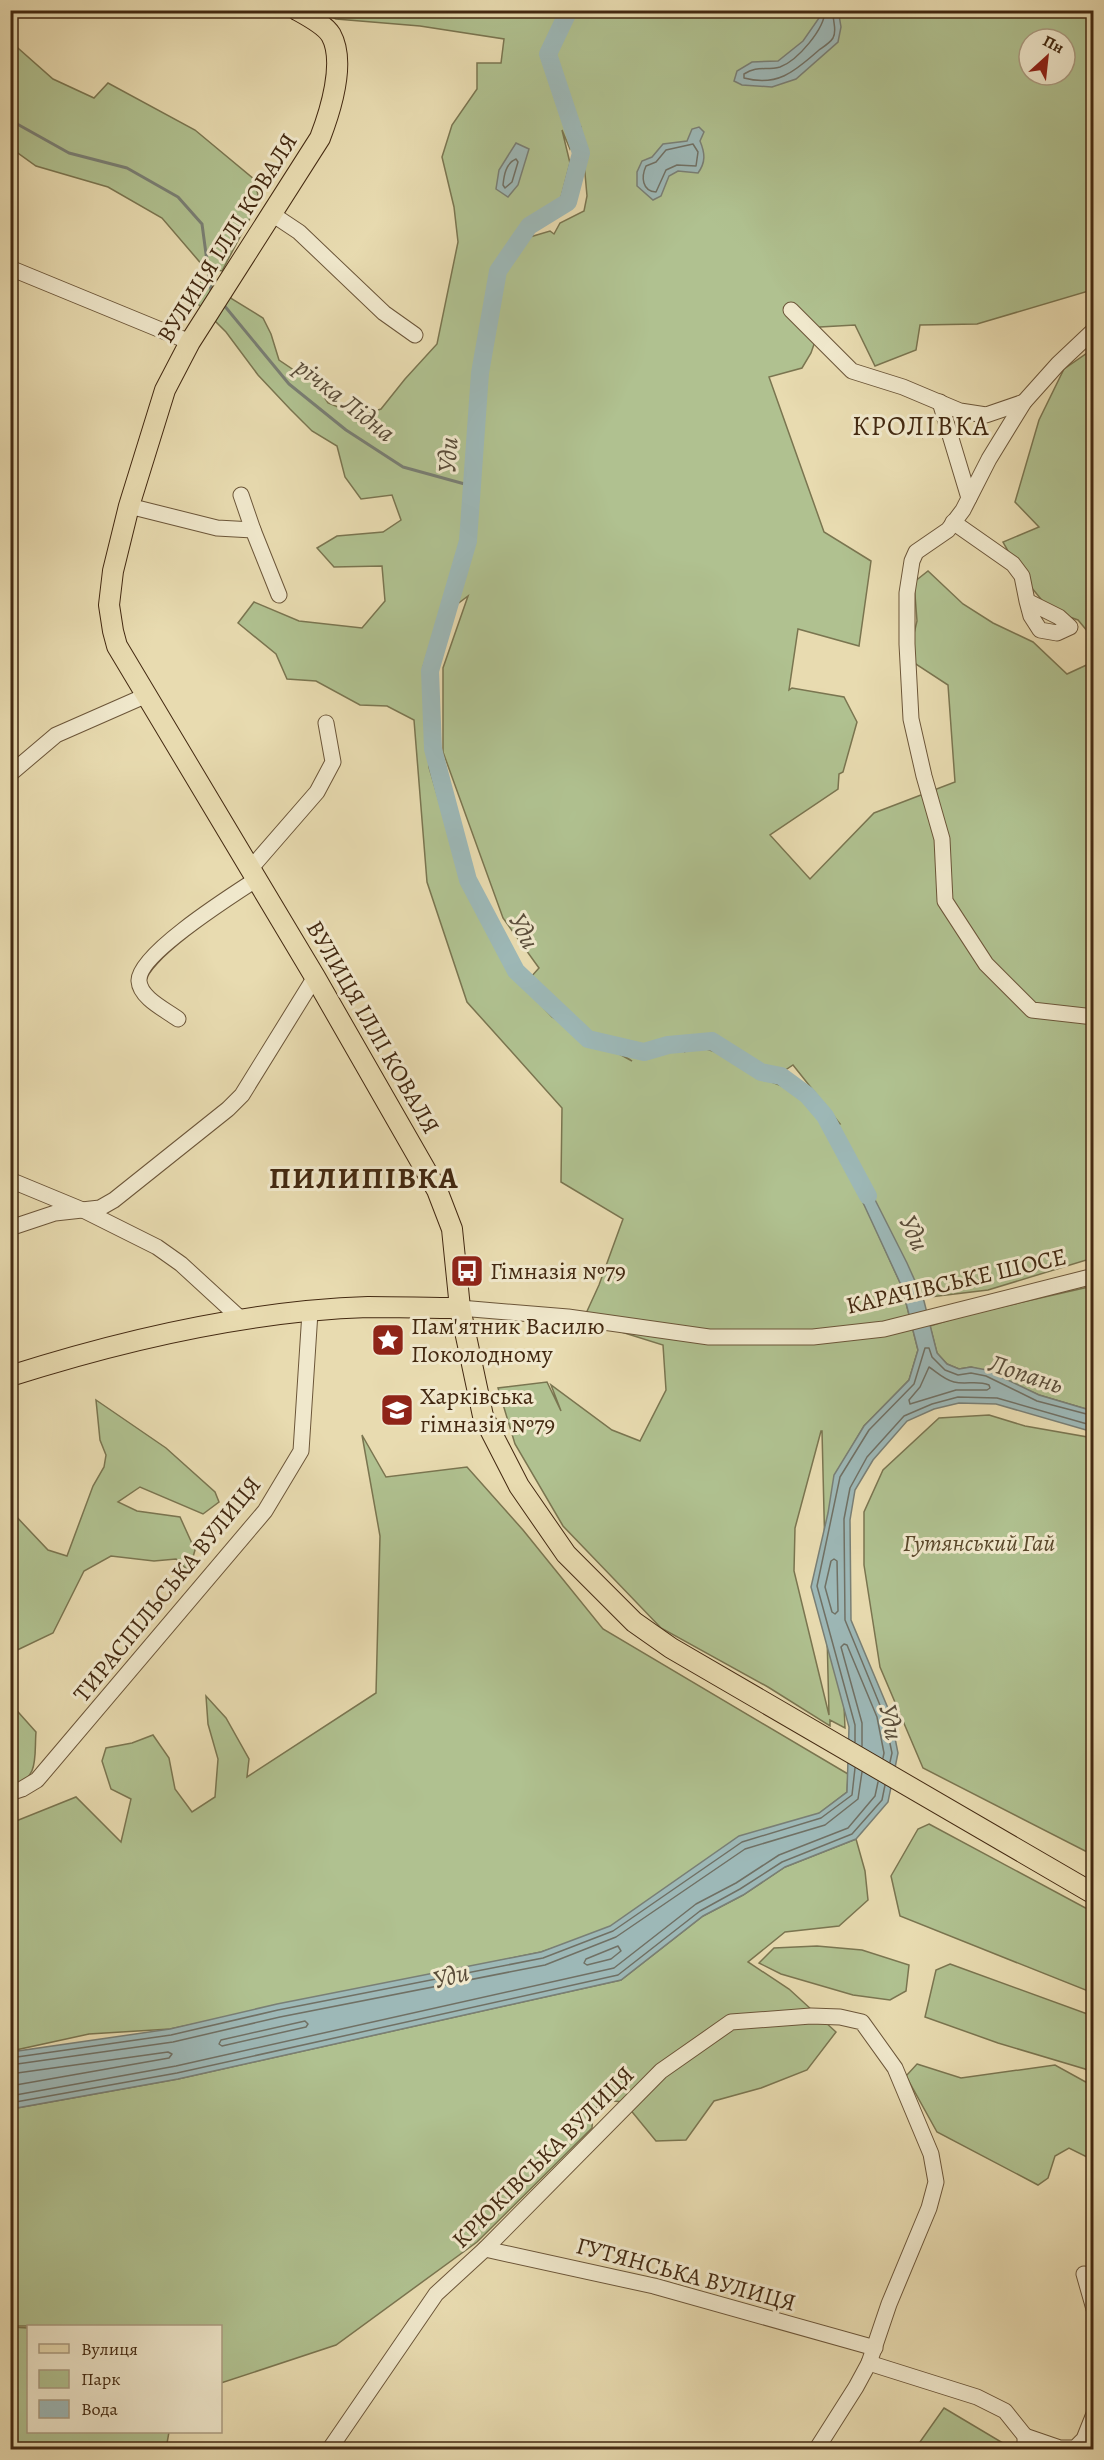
<svg xmlns="http://www.w3.org/2000/svg" width="1104" height="2460" font-family="Alegreya,serif">
<rect width="100%" height="100%" fill="#e8dbb0"/>
<filter id="stains"><feTurbulence type="fractalNoise" baseFrequency=".00333" numOctaves="4"/><feColorMatrix values="0 0 0 0 .2 0 0 0 0 .09 0 0 0 0 .02 0 0 0 .5 -.17"/></filter>
<radialGradient id="worn" r=".72"><stop offset=".6" stop-color="#630" stop-opacity="0"/><stop offset="1" stop-color="#630" stop-opacity=".3"/></radialGradient>
<g fill="#b0c190" stroke="#7a7550" stroke-width="1.5" fill-rule="evenodd">
<path d="M319,11H1093L1092,290L977,324L920,325L916,350L875,366L855,325L820,327L811,353L802,368L769,377L824,532L871,561L859,646L798,629L789,690L792,688L844,697L857,722L843,772L839,774L838,789L770,835L810,879L874,813L955,782L948,685L908,659L917,621L914,582L928,571L963,604L993,623L1033,642L1067,674L1093,662V1258L988,1290L922,1298L834,1126L840,1124L793,1065L769,1081L782,1086L808,1104L835,1139L902,1287L918,1350L909,1380L864,1426L834,1477L845,1728L830,1720V1726L768,1687L661,1628L563,1526L515,1444L498,1388L547,1382L561,1411L551,1385L612,1430L640,1441L666,1390L663,1345L583,1320L599,1285L623,1219L561,1182L562,1108L467,1002L427,882L414,720L387,706L360,705L316,681L287,679L276,654L238,623L254,602L299,621L362,628L385,601L382,566L334,567L317,548L337,536L383,532L401,520L392,495L361,499L345,477L337,446L312,431L290,409L258,375L226,332L195,301L202,277L216,283L232,299L263,318L271,334L279,360L316,385L328,403L360,416L381,409L405,379L437,344L458,242L454,207L442,157L452,125L477,89V63H501L504,39L420,26L336,19ZM1029,39H1065V75H1029ZM581,128L587,196L584,211L560,223L554,234L550,231L530,237L507,267L501,280L484,379L471,538L452,608L468,596L443,668V752L503,918L539,968L523,986L458,865L429,767L423,667L463,541L475,400L492,279L529,226L560,201L570,163L562,130L570,149ZM525,988L632,1061L552,1017ZM713,1037L767,1079V1080L755,1076L725,1055L697,1046L684,1052ZM821,1431H822L829,1715L794,1571L795,1528Z"/>
<path d="M10,41L53,79L94,98L108,83L195,130L255,180L259,201L222,271L204,267L162,218L108,187L36,166L11,148Z"/>
<path d="M1093,349V638L1078,620L1061,614L1045,604L1022,576L1003,542L1039,527L1015,502L1039,420L1064,369Z"/>
<path d="M1093,1286V1411L1039,1395L1012,1383L1000,1375L971,1367L959,1369L947,1364L937,1353L930,1326L966,1315Z"/>
<path d="M96,1400L166,1448L215,1492L219,1502L203,1514L140,1487L118,1502L137,1511L180,1517L195,1550L189,1571L176,1559L154,1561L111,1556L84,1571L53,1633L11,1653V1511L48,1550L67,1556L93,1486L104,1467L106,1455L100,1440Z"/>
<path d="M989,1415L1025,1426L1093,1438V1855L923,1768L880,1667L864,1565V1512L883,1470L939,1418Z"/>
<path d="M362,1435L386,1477L467,1467L523,1530L603,1629L848,1774L847,1792L817,1815L611,1929L541,1952L170,2029L89,2034L11,2051V1823L76,1797L121,1842L131,1799L111,1789L102,1761L106,1748L132,1743L153,1735L169,1758L175,1789L192,1812L215,1797L218,1759L208,1724L206,1696L226,1718L249,1759L247,1777L376,1693L380,1536Z"/>
<path d="M11,1704L36,1732C34,1757 40,1779 11,1786L10,1761L13,1754L10,1750Z"/>
<path d="M929,1824L1093,1912V1993L900,1916L891,1876L918,1829Z"/>
<path d="M856,1839L865,1871L868,1900L839,1926L785,1932L748,1962L789,1989L836,2032L807,2070L761,2088L714,2101L686,2140L656,2141L624,2102L602,2100L593,2112L592,2128L477,2242L336,2345L221,2383L220,2326H11V2109L178,2079L621,1980L703,1916L743,1895L785,1867Z"/>
<path d="M817,1946L862,1950L909,1965L906,1991L890,2000L853,1995L781,1974L759,1963L774,1948Z"/>
<path d="M950,1964L1093,2016V2074L1085,2069L998,2043L925,2017L936,1970Z"/>
<path d="M917,2064L961,2078L1055,2065L1093,2086V2160L1069,2148L1055,2156L1048,2178L1038,2185L937,2132L906,2076Z"/>
<path d="M11,2327L28,2328V2432H169L166,2449H11Z"/>
<path d="M944,2408L1013,2449H915Z"/>
</g>
<g fill="#9db8b7" stroke="#797f75" stroke-width="1.5">
<path d="M819,11H841L839,15L841,27L838,42L796,79L772,87L742,85L734,81L737,71L752,62L778,61L803,41L819,18Z"/>
<path d="M699,127L704,132L700,141C705,153 706,162 698,173L678,171L669,176L661,196L653,200L637,186V172L642,161L652,157L663,144L687,141L692,129Z"/>
<path d="M516,143L529,149L518,185L508,197L496,189L499,170Z"/>
<path d="M859,1168L907,1263L924,1301L937,1353L947,1364L959,1369L971,1367L987,1370L1039,1395L1093,1411V1432L996,1404L959,1403L934,1409L907,1421L873,1460L855,1490L850,1520L851,1620L890,1713L898,1753L888,1802L856,1839L785,1867L743,1895L703,1916L621,1980L178,2079L11,2109V2052L170,2029L277,2004L541,1952L610,1926L739,1836L819,1813L847,1792L849,1727L811,1587L828,1513L834,1475L864,1426L909,1380L918,1350L902,1287L853,1181Z"/>
</g>
<g fill="none" stroke-linecap="round" stroke-linejoin="round">
<g stroke="#707064" stroke-width="1.5">
<path d="M825,10C825,29 797,61 780,67C766,71 758,65 744,74V78C778,87 795,71 819,50C823,47 830,43 833,38C838,29 831,20 834,10"/>
<path d="M693,144L698,152L696,166L677,165L666,170L656,192C642,191 641,177 646,166L656,162L666,150Z"/>
<path d="M516,159L518,162L512,182L505,188L503,185C504,175 506,163 516,159Z"/>
<path d="M929,1367C937,1372 943,1379 954,1382C966,1385 977,1380 989,1385L990,1388L987,1390H956L910,1404L909,1400L920,1387Z"/>
<path d="M834,1559L837,1561L838,1611L835,1614L832,1612L825,1587L831,1561Z"/>
<path d="M855,1742V1725L817,1586L840,1477L869,1430L914,1384L925,1348H929L932,1357L945,1370L958,1375L971,1373L986,1376L1037,1401L1094,1416"/>
<path d="M862,1746V1723L841,1647L844,1644L847,1645L877,1717L884,1753L883,1758"/>
<path d="M890,1762L892,1753L884,1715L845,1620L844,1519L850,1488L867,1457L904,1416L932,1404L958,1397L997,1398L1094,1426"/>
<path d="M618,1946L621,1951L611,1959L587,1965L584,1963L586,1959Z"/>
<path d="M305,2021L308,2024L306,2027L222,2046L219,2044L221,2040Z"/>
<path d="M10,2058L171,2035L278,2010L543,1958L613,1931L742,1842L821,1818L852,1795L855,1768"/>
<path d="M10,2065L173,2042L280,2017L545,1965L616,1937L745,1849L825,1825L858,1799L862,1772"/>
<path d="M10,2074L168,2052L172,2054L169,2058L10,2086"/>
<path d="M10,2096L176,2066L614,1968L696,1904L736,1883L779,1855L848,1828L875,1796L878,1782"/>
<path d="M10,2103L177,2073L618,1975L700,1911L740,1889L782,1862L852,1834L882,1800L885,1785"/>
</g>
<g stroke="#797f75" stroke-width="3">
<path d="M10,120L69,153L127,168L178,197L202,224L211,291"/>
<path d="M223,304L289,384L346,430L403,467L472,486"/>
</g>
<path stroke="#9db8b7" stroke-width="18" d="M569,10L548,54L581,153L568,202L529,226L498,271L480,373L468,541L430,671L433,749L468,880L516,971L588,1039L644,1052L668,1045L712,1041L761,1072L781,1076L807,1095L825,1116L868,1196"/>
<g stroke="#6c5639" stroke-width="17">
<g id="minor">
<path d="M272,214L299,232L384,313L415,335"/>
<path d="M10,268L190,342"/>
<path d="M791,310L852,371L903,387L960,411L986,415L1024,402"/>
<path d="M1094,330L1058,364L1024,402L989,459L963,510L948,530L916,552L912,561L907,593V644L911,719L924,776L942,839L945,901L986,964L1032,1010L1094,1017"/>
<path d="M940,402L969,498"/>
<path d="M241,495L253,530"/>
<path d="M129,506L217,528L253,530L279,595"/>
<path d="M953,522L1013,564L1022,576L1027,601L1059,617L1070,627L1057,633L1040,630L1031,616L1027,601"/>
<path d="M10,774L56,735L147,695"/>
<path d="M251,868L317,792L333,762L326,723"/>
<path d="M178,1019C166,1010 140,998 139,981C137,955 234,894 257,879"/>
<path d="M10,1180L85,1211L157,1247L181,1264L242,1320"/>
<path d="M10,1228L55,1213L100,1208L114,1200L228,1109L242,1095L315,977"/>
<path d="M460,1308L568,1317L709,1337H813L884,1329L1094,1276"/>
<path d="M10,1793L22,1789L37,1780L265,1511L301,1451L310,1312"/>
<path d="M485,2249L654,2286L875,2348"/>
<path d="M1084,2274L1094,2309"/>
<path d="M869,2363L977,2397L1005,2411L1025,2436V2450"/>
<path d="M1025,2436L1060,2448H1075L1084,2439L1094,2414"/>
<path d="M329,2450L436,2294L485,2249L661,2071L731,2022L811,2016L840,2017L862,2022L895,2068L931,2154L936,2182L929,2208L889,2304L869,2363L856,2387L816,2450"/>
</g>
</g>
<g stroke="#432911" stroke-width="22">
<g id="major">
<path d="M297,10C308,16 325,25 331,35C346,62 330,112 320,138L190,342L165,390L129,506L113,571L109,605L113,631L117,646L315,977L437,1190L452,1229L460,1308L483,1416L519,1486L566,1554L634,1622L671,1648L1094,1894"/>
<path d="M10,1376C126,1339 247,1311 368,1307C399,1307 429,1308 460,1308"/>
</g>
</g>
<use href="#minor" stroke="#f0e8cc" stroke-width="15"/>
<use href="#major" stroke="#e8dbb0" stroke-width="20"/>
</g>
<defs>
<g id="bus-square" transform="scale(1.725)"><rect x="-9" y="-9" width="18" height="18" rx="4" fill="#8f2418" stroke="#f0e8cc"/><path d="M-5-6H5V4H4V6H2V4H-2V6H-4V4H-5ZM-3.5-4V0h7V-4ZM-3.5 1.2v1.5H-2V1.2ZM2 1.2v1.5H3.5V1.2Z" fill="#fff"/></g>
<g id="sight-square" transform="scale(1.725)"><rect x="-9" y="-9" width="18" height="18" rx="4" fill="#8f2418" stroke="#f0e8cc"/><path d="M0-6L1.8-2.2L6-1.7L2.9 1.2L3.7 5.4L0 3.3L-3.7 5.4L-2.9 1.2L-6-1.7L-1.8-2.2Z" fill="#fff"/></g>
<g id="school-square" transform="scale(1.725)"><rect x="-9" y="-9" width="18" height="18" rx="4" fill="#8f2418" stroke="#f0e8cc"/><path d="M0-5L7-2L0 1L-7-2ZM-4 1L0 2.5L4 1V4Q0 6-4 4Z" fill="#fff"/></g>
</defs>
<g fill-rule="evenodd">
<use href="#bus-square" x="467" y="1271"/>
<use href="#sight-square" x="388" y="1340"/>
<use href="#school-square" x="397" y="1410"/>
</g>
<g text-anchor="middle" dominant-baseline="central" stroke-width="6" stroke-linejoin="round" paint-order="stroke">
<g font-size="24" fill="#432911" stroke="#f0e8cc">
<text transform="translate(227 238) rotate(-58)">ВУЛИЦЯ ІЛЛІ КОВАЛЯ</text>
<text transform="translate(373 1027) rotate(60)">ВУЛИЦЯ ІЛЛІ КОВАЛЯ</text>
<text transform="translate(956 1281) rotate(-13)">КАРАЧІВСЬКЕ ШОСЕ</text>
<text transform="translate(167 1589) rotate(-51)">ТИРАСПІЛЬСЬКА ВУЛИЦЯ</text>
<text transform="translate(543 2157) rotate(-45)">КРЮКІВСЬКА ВУЛИЦЯ</text>
<text transform="translate(686 2274) rotate(15)">ГУТЯНСЬКА ВУЛИЦЯ</text>
</g>
<g font-size="24" fill="#432911" stroke="#f0e8cc" text-anchor="start">
<text x="490" y="1271">Гімназія №79</text>
<text x="411" y="1326">Пам'ятник Василю<tspan x="411" dy="28">Поколодному</tspan></text>
<text x="420" y="1396">Харківська<tspan x="420" dy="28">гімназія №79</tspan></text>
</g>
<g font-size="24" font-style="italic" fill="#59472a" stroke="#f0e8cc">
<text x="979" y="1543">Гутянський Гай</text>
</g>
<g font-size="26" font-style="italic" fill="#5a4d3a" stroke="#f0e8cc">
<text transform="translate(345 400) rotate(38)">річка Лідна</text>
<text transform="translate(448 455) rotate(-86)">Уди</text>
<text transform="translate(524 931) rotate(63)">Уди</text>
<text transform="translate(914 1233) rotate(65)">Уди</text>
<text transform="translate(1026 1374) rotate(18)">Лопань</text>
<text transform="translate(891 1722) rotate(78)">Уди</text>
<text transform="translate(451 1976) rotate(-15)">Уди</text>
</g>
<g font-size="27" letter-spacing="1.5" fill="#432911" stroke="#f0e8cc">
<text x="921" y="426">КРОЛІВКА</text>
</g>
<g font-size="30" font-weight="bold" letter-spacing="1.5" fill="#432911" stroke="#f0e8cc">
<text x="364" y="1178">ПИЛИПІВКА</text>
</g>
</g>
<rect width="1104" height="2460" fill="none" stroke="#e8dbb0" stroke-width="36"/>
<rect x="12" y="12" width="1080" height="2436" fill="none" stroke="#432911" stroke-width="3"/>
<rect x="18" y="18" width="1068" height="2424" fill="none" stroke="#432911" stroke-width="1.5"/>
<rect x="27" y="2325" width="195" height="108" fill="#f0e8cc" stroke="#ab9c81" stroke-width="1.5"/>
<rect x="39" y="2344" width="30" height="9" fill="#e8dbb0" stroke="#ab9c81" stroke-width="1.5"/>
<text x="81" y="2355" font-size="18" fill="#432911">Вулиця</text>
<rect x="39" y="2370" width="30" height="18" fill="#b0c190" stroke="#ab9c81" stroke-width="1.5"/>
<text x="81" y="2385" font-size="18" fill="#432911">Парк</text>
<rect x="39" y="2400" width="30" height="18" fill="#9db8b7" stroke="#ab9c81" stroke-width="1.5"/>
<text x="81" y="2415" font-size="18" fill="#432911">Вода</text>
<g transform="translate(1047 57) rotate(27)"><circle r="28" fill="#f0e8cc" stroke="#ab9c81" stroke-width="1.5"/>
<path d="M0-4.5L10 22L0 15L-10 22Z" fill="#8f2418"/>
<text y="-9" font-size="16" font-weight="bold" text-anchor="middle" fill="#432911">Пн</text>
</g>
<rect width="100%" height="100%" filter="url(#stains)"/>
<rect width="100%" height="100%" fill="url(#worn)"/>
</svg>
